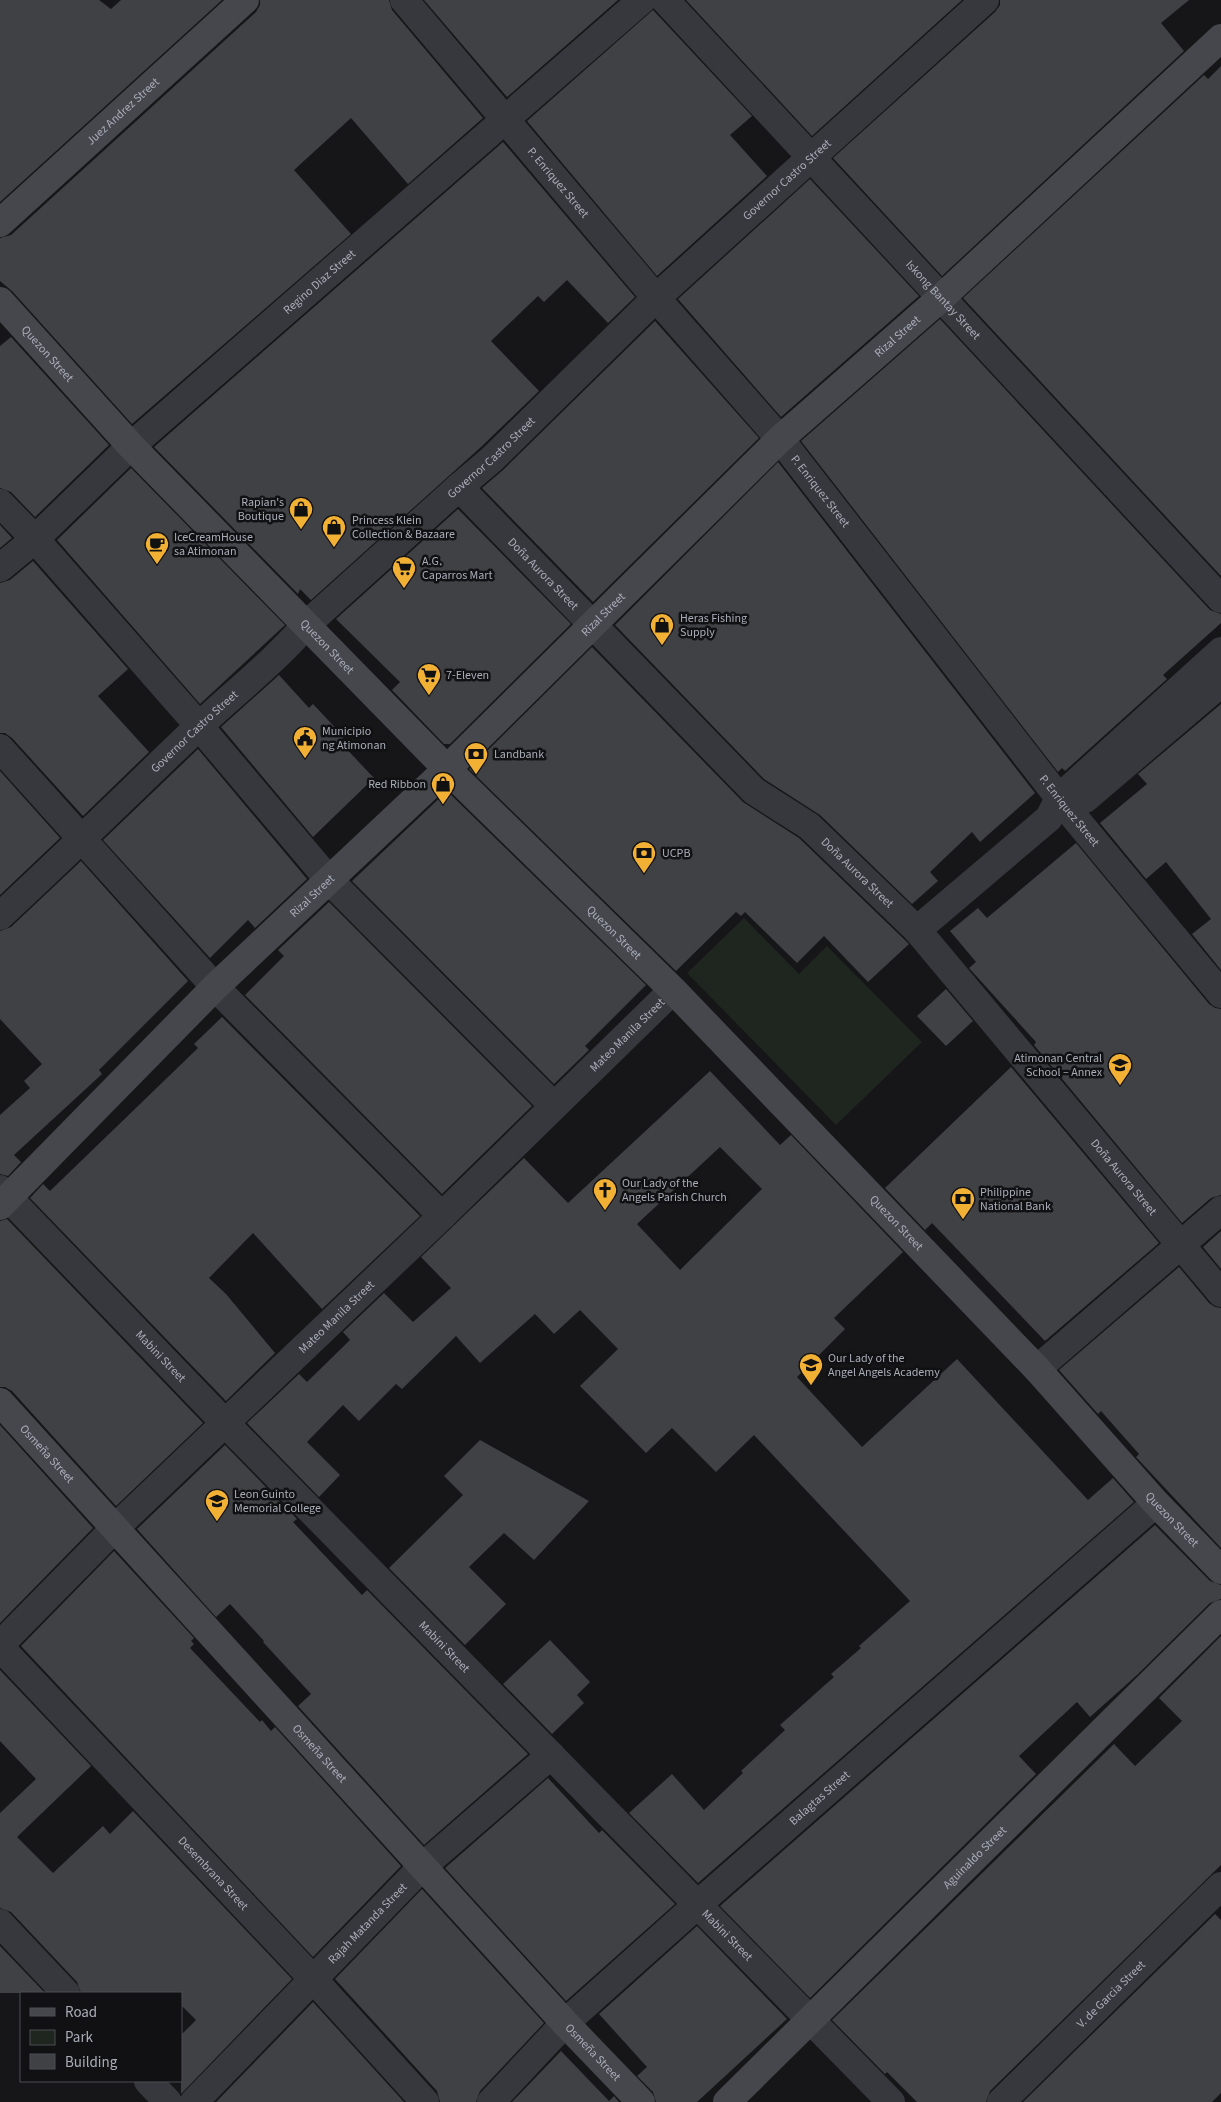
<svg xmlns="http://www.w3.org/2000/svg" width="1221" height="2102" font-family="'Source Sans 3',sans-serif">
<rect width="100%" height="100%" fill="#161618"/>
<path fill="#1e261f" d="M744,918L799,974L827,946L922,1042L836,1125L687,973Z"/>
<g fill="#404145" fill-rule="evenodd">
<path d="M0,0H99L111,9L121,0H222L0,202Z"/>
<path d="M260,0H389L392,10L483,118L408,184L351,118L294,170L351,234L132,424L12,291L0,281V238L11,235L256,12L260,5Z"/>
<path d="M424,0H618L507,97Z"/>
<path d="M686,0H962L812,136Z"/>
<path d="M1000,0H1189L1161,23L1184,51L942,276L833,158L995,12L1000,5Z"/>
<path d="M653,10L752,116L730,135L767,176L657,276L527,121Z"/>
<path d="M1221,66V576L963,298L1204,75L1208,79Z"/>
<path d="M503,142L635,297L608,323L567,280L544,302L538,296L491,341L539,391L481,447L311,600L300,589L298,594L154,447Z"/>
<path d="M810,179L919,296L781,417L678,299Z"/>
<path d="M940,319L1210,610L1221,614V623L1163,675L1167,679L1065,771L1062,768L1058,772L801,441Z"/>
<path d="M655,321L759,438L593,602L482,488L503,470Z"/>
<path d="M11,337L109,445L35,517L11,492L0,488V346Z"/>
<path d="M778,462L1035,793L980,842L972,832L930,872L938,881L912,904L820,815L764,779L615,625Z"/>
<path d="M131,468L285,625L200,704L57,540Z"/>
<path d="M458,509L571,624L450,744H444L392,690L400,682L336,619Z"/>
<path d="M0,525L12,538L0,548Z"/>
<path d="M33,561L128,669L98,696L149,752L83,816L12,738L5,733H0V583L10,580Z"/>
<path d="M592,647L743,802L799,838L909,944L868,982L824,936L797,963L745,912L741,916L736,912L676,971L469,769Z"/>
<path d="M279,675L309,708L313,704L344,737L339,741L374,778L313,837L221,727Z"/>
<path d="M1221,704V970L1192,934L1211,919L1166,862L1146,879L1100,823L1147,784L1138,774Z"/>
<path d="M198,749L307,879L255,928L248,920L210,958L103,840Z"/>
<path d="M0,771L60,838L0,895Z"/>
<path d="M447,791L646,985L585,1046L589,1050L554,1084L352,881Z"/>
<path d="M1076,843L1209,1004L1215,1008L1221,1009V1195L1211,1198L1182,1223L1034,1045L1036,1042L969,968L976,962L950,931L978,908L987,918Z"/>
<path d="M81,861L188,981L99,1070L102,1074L14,1155L21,1162L8,1176L0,1174V1115L30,1088L24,1081L42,1064L0,1019V931L11,927Z"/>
<path d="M329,902L532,1106L442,1194L245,995L284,956L278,950Z"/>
<path d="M946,989L973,1021L946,1046L917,1016Z"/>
<path d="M222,1017L420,1216L322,1309L253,1233L209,1278L226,1294L275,1353L226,1401L30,1198L43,1184L50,1191L198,1048L194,1044Z"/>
<path d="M1011,1067L1159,1243L1045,1341L932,1223L925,1230L885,1188Z"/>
<path d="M710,1071L780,1145L791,1135L903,1252L834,1318L845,1329L797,1377L862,1447L957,1359L1088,1500L1113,1478L1134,1502L698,1883L629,1813L672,1774L704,1810L743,1773L741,1771L785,1730L780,1725L834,1677L831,1674L861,1648L859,1646L910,1601L754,1435L716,1472L672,1428L646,1453L580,1386L618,1349L580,1310L554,1334L535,1314L480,1363L456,1336L402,1389L396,1384L359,1421L343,1405L307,1442L340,1475L319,1497L247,1423L299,1374L307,1382L350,1340L343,1332L384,1293L413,1322L451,1288L421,1257L524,1158L568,1203ZM720,1147L762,1189L680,1270L637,1224Z"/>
<path d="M7,1219L203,1423L116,1506L12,1391L5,1387H0V1221Z"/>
<path d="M1221,1231V1269L1203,1247Z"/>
<path d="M1179,1267L1209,1303L1215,1307L1221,1308V1548L1136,1457L1139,1454L1101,1411L1098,1414L1059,1370Z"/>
<path d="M0,1425L93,1528L0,1623Z"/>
<path d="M480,1440L589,1501L534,1560L504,1533L469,1567L506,1604L465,1645L389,1568L463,1495L444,1476Z"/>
<path d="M225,1445L297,1519L293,1522L362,1595L367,1590L528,1754L424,1845L298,1706L311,1694L263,1642L264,1641L230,1604L216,1617L137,1529Z"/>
<path d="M1155,1525L1210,1581L1221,1585V1599L1210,1603L1137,1675L1090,1717L1077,1702L1019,1756L1036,1774L810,1998L720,1906Z"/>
<path d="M114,1551L194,1638L191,1641L194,1644L190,1648L260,1722L262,1720L271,1731L275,1727L401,1866L313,1957L21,1646Z"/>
<path d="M1221,1636V1865L990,2091L986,2102H917L887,2072L885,2074L832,2020L1114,1744L1135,1766L1182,1721L1159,1698Z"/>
<path d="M550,1640L590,1682L577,1695L584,1703L552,1734L503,1684Z"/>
<path d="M0,1670L91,1766L17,1837L53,1873L103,1826L110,1834L133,1811L292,1979L181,2094V2035L196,2020L181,2005V1993H81L77,1982L11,1912L0,1908V1813L36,1779L0,1741Z"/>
<path d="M548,1778L599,1833L602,1830L675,1904L566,2001L445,1868Z"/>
<path d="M422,1889L544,2023L480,2091L476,2102H440L437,2091L335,1979Z"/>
<path d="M1215,1914L1221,1920V2093L1212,2102H1023Z"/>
<path d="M697,1926L787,2019L697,2102H656L653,2092L637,2076L647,2067L599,2014Z"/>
<path d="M0,1946L45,1993H0Z"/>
<path d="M313,2002L404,2102H216Z"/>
<path d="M561,2051L609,2101L614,2096L619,2102H512Z"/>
</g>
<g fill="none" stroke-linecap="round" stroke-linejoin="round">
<g stroke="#37383d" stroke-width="28">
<path id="s1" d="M404,0L656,298L780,439L1070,812L1221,994"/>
<path id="s2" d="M665,0L1221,599"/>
<path id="s3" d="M459,487L754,791L809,826L917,930L1221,1293"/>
<path d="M0,503L35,539L199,726L329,880L554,1106"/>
<path id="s4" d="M0,568L35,539L131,446L642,0"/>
<path d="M0,748L215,987L442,1216"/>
<path d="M1085,799L1221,683"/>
<path id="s5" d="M0,916C67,854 132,790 198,727C234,693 274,662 306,625L459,487L492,459L656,298L985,0"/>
<path d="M917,930L1049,818L1059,798L1221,651"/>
<path id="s6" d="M0,1189L225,1423L891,2102"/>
<path d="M1037,1369L1221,1210"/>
<path id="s7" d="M0,1645L114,1529L442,1216L673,990"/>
<path id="s8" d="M0,1647L314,1980L425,2102"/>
<path d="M0,1923L66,1993"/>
<path d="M148,2081L168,2102"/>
<path id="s9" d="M194,2102L422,1867L551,1755"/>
<path id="s10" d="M491,2102L565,2023L697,1905L1156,1503"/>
<path id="s11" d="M1001,2102L1221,1886"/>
</g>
<g stroke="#45474d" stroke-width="28">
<path id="s12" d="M0,223L245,0"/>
<path id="s13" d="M0,301L131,446L447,769L673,990L1037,1369L1156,1503L1221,1570"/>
<path id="s14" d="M0,1206L215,987L447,769L780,439L942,297L1221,38"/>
<path id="s15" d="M0,1402L565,2023L641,2102"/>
<path id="s16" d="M727,2102L1221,1614"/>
</g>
</g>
<defs>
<g id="shop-pin" transform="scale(1.25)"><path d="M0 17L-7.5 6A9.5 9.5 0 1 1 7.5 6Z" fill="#f2b134" stroke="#111113"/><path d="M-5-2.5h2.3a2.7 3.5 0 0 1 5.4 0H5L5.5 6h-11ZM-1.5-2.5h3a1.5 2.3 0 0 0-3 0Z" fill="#111"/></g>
<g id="cafe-pin" transform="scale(1.25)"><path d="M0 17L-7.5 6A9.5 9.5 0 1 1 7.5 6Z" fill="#f2b134" stroke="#111113"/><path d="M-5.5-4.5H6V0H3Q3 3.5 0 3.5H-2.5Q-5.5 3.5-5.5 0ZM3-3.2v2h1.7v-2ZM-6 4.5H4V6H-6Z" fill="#111"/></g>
<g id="supermarket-pin" transform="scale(1.25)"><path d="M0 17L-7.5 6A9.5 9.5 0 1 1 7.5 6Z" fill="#f2b134" stroke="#111113"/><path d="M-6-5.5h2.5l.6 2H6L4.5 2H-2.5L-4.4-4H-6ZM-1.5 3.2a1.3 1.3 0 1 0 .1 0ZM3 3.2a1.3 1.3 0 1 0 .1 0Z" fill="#111"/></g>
<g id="civic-pin" transform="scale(1.25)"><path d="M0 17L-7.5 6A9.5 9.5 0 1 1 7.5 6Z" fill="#f2b134" stroke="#111113"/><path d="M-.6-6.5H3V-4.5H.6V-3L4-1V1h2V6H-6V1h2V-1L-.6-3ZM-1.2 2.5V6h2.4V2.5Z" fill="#111"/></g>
<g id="bank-pin" transform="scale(1.25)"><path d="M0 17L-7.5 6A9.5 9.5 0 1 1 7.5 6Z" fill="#f2b134" stroke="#111113"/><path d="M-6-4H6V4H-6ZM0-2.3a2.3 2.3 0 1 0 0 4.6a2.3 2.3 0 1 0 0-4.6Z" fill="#111"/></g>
<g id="school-pin" transform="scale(1.25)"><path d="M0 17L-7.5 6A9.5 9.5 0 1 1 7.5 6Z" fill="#f2b134" stroke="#111113"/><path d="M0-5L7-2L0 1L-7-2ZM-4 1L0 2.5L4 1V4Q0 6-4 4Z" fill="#111"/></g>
<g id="church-pin" transform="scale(1.25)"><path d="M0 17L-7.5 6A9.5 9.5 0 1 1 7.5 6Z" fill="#f2b134" stroke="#111113"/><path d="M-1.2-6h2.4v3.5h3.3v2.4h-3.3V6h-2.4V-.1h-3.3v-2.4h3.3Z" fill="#111"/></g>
<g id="university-pin" transform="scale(1.25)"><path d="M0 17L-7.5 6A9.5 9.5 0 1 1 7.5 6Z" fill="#f2b134" stroke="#111113"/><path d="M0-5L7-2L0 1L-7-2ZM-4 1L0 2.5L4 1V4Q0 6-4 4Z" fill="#111"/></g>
</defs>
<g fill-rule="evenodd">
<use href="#shop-pin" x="301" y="509"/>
<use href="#shop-pin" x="334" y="527"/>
<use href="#cafe-pin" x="157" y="544"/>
<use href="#supermarket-pin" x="404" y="568"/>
<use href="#shop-pin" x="662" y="625"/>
<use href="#supermarket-pin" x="429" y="675"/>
<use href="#civic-pin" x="305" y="738"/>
<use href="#bank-pin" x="476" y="754"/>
<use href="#shop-pin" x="443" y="784"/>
<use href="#bank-pin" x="644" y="853"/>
<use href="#school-pin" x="1120" y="1065"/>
<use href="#church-pin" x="605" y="1190"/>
<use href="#bank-pin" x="963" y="1199"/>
<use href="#school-pin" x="811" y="1365"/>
<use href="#university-pin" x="217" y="1501"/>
</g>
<g text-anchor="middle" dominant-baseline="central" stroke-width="5" stroke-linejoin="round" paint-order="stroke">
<g font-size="12" fill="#a8adb8" stroke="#111113">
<text stroke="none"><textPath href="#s12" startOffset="166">Juez Andrez Street</textPath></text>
<text stroke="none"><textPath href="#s5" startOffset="1078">Governor Castro Street</textPath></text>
<text stroke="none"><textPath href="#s1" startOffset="239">P. Enriquez Street</textPath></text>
<text stroke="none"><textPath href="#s4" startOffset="429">Regino Diaz Street</textPath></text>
<text stroke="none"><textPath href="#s2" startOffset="409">Iskong Bantay Street</textPath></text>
<text stroke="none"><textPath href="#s14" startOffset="1250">Rizal Street</textPath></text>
<text stroke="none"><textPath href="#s13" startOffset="71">Quezon Street</textPath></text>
<text stroke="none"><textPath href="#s5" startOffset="672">Governor Castro Street</textPath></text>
<text stroke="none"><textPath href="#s1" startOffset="644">P. Enriquez Street</textPath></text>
<text stroke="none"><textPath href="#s3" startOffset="121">Doña Aurora Street</textPath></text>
<text stroke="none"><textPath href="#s14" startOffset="845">Rizal Street</textPath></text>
<text stroke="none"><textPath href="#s13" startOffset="476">Quezon Street</textPath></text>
<text stroke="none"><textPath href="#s5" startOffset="268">Governor Castro Street</textPath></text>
<text stroke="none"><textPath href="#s1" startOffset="1049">P. Enriquez Street</textPath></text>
<text stroke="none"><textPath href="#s3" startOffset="556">Doña Aurora Street</textPath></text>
<text stroke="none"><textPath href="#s14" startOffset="440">Rizal Street</textPath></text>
<text stroke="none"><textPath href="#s13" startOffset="881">Quezon Street</textPath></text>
<text stroke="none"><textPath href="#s7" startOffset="875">Mateo Manila Street</textPath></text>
<text stroke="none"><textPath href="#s3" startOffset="961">Doña Aurora Street</textPath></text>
<text stroke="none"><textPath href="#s13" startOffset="1286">Quezon Street</textPath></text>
<text stroke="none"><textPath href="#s7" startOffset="470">Mateo Manila Street</textPath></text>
<text stroke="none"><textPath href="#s6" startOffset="232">Mabini Street</textPath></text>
<text stroke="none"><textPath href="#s15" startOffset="70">Osmeña Street</textPath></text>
<text stroke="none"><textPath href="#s13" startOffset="1691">Quezon Street</textPath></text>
<text stroke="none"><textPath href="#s6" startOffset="638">Mabini Street</textPath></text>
<text stroke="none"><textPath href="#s15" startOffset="475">Osmeña Street</textPath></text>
<text stroke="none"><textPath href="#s10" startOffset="448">Balagtas Street</textPath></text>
<text stroke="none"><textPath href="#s16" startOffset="348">Aguinaldo Street</textPath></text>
<text stroke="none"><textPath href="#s8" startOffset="311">Desembrana Street</textPath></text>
<text stroke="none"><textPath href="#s9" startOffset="249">Rajah Matanda Street</textPath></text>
<text stroke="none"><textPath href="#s6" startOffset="1042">Mabini Street</textPath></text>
<text stroke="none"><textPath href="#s11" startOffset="154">V. de Garcia Street</textPath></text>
<text stroke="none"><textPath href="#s15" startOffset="880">Osmeña Street</textPath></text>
</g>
<g font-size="12" fill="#a8adb8" stroke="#111113" text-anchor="start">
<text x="284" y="502" text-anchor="end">Rapian's<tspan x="284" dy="14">Boutique</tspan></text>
<text x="352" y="520">Princess Klein<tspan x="352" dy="14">Collection &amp; Bazaare</tspan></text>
<text x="174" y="537">IceCreamHouse<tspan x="174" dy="14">sa Atimonan</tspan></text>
<text x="422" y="561">A.G.<tspan x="422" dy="14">Caparros Mart</tspan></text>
<text x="680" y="618">Heras Fishing<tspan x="680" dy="14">Supply</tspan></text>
<text x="446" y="675">7-Eleven</text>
<text x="322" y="731">Municipio<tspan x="322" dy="14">ng Atimonan</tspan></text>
<text x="494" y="754">Landbank</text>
<text x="426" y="784" text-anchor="end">Red Ribbon</text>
<text x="662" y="853">UCPB</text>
<text x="1102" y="1058" text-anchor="end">Atimonan Central<tspan x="1102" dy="14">School – Annex</tspan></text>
<text x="622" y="1183">Our Lady of the<tspan x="622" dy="14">Angels Parish Church</tspan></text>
<text x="980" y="1192">Philippine<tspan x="980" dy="14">National Bank</tspan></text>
<text x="828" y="1358">Our Lady of the<tspan x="828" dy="14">Angel Angels Academy</tspan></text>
<text x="234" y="1494">Leon Guinto<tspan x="234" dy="14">Memorial College</tspan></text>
</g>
</g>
<rect x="20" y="1992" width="162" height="90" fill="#111113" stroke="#4d4f55"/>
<rect x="30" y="2008" width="25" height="8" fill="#45474d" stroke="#4d4f55"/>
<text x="65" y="2017" font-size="15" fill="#a8adb8">Road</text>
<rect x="30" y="2030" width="25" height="15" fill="#1e261f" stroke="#4d4f55"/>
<text x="65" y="2042" font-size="15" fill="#a8adb8">Park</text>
<rect x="30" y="2054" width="25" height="15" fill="#404145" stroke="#4d4f55"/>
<text x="65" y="2067" font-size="15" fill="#a8adb8">Building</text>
</svg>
